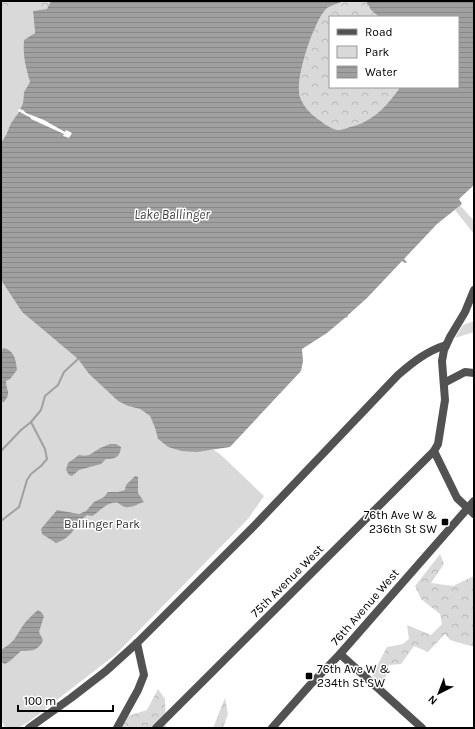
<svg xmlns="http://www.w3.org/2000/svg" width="475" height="729" font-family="Karla,sans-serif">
<defs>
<pattern id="forest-crowns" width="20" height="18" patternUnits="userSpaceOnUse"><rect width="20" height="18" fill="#d9d9d9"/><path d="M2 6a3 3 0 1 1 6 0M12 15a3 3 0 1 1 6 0" fill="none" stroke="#b8b8b8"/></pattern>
<pattern id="water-rules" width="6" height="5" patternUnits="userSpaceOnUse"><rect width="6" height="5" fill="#a0a0a0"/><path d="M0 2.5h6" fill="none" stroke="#888"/></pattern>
</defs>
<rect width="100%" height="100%" fill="#fff"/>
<g fill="#d9d9d9">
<path d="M1,1H51L47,9L33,12L35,33L25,40C23,57 25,65 30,82L24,92L23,103L19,112L11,123L6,135L1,143Z"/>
<path d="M460,205L474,221V234L455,210Z"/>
<path d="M1,280L22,312L78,359L89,374L118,401L128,406L140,409L150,416L155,428L158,439L168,447L181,451L214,450L221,455L264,496L248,519L115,655L27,723L18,728H5L1,720Z"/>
<path d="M474,321V332L455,338L463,325Z"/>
</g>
<g fill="url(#forest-crowns)">
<path d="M1,1H10L11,9L8,17L1,18Z"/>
<path d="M33,1H53L50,8L30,11Z"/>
<path d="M344,1H366L371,10L379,17H330V87H399V89C386,107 372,122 350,127C347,128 341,130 338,130C333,129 326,125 322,122C312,115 304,108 300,97C294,80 314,19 327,8C332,5 339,3 344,1Z"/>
<path d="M440,554L444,564L431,583L453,586L474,576V647L450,640L445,634L428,652L414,646L401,664L389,665L383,686L365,667L378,664L387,647L403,644L409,639L407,625L431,635L442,624L440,614L421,599L415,586Z"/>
<path d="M158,689L165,699L166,728H121L128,716L147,710Z"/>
<path d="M225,698L228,714L223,728H213Z"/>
</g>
<g fill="url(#water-rules)">
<path d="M51,1H344C339,3 332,5 327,8C314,20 294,80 300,97C304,108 312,115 322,122C326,125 332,129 338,130C341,130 347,128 350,127C372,122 386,107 399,89V87H458V17H379L371,10L366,1H474V185L459,199L462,204L437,224L404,259L407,262L405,263L402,261L367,298L348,315L347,318L346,317L327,333L302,349L303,361L301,371L230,447L197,452L181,451L168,447L158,439L155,428L150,416L140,409L128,406L118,401L89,374L78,359L22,312L1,280V143L6,135L11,123L19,112L23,103L24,92L30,82C25,65 23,57 24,40L35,33L33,11L47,9Z"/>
<path d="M4,348C15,351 16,361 17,370L10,379L6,381C6,391 12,392 4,402H1V350Z"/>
<path d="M110,444H116L121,447C120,457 116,459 106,459L101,464L79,470L72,476L69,475L66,470L68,463L79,455C89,457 90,454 97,450C101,447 106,446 110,444Z"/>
<path d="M135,476L138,477V493L144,502C138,503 135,507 129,507C123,508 122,505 118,503C109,500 99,512 92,516L87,515C74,525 74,537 56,543L42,534L41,529L57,510L79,514L86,511L94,502L104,497L108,492H118L125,490L126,485Z"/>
<path d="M38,610L41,612L44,616L39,632L43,640C39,651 31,651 21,651L10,661L5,664L1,662V650C16,641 15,637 24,624C28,619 33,614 38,610Z"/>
</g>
<path fill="#fff" d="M18,109L23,110L26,113L44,120L65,132L66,130L72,133L69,138L63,136L64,134L31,119V118L18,111Z"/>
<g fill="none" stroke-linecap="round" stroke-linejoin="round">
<g stroke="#a0a0a0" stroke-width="2">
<path d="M1,451L21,430L31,422L41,410L45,396L58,385L64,372L78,359"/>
<path d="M1,521L19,507L27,480L31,474L41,466L47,459L45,449L31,422"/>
</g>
<g stroke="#525252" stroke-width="8">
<path d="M474,290L465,312L450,337L444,350L442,361L445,400L438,444L434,451L457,498L474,514"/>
<path d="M444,383L465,372L474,373"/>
<path d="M340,654L422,728"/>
<path d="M29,728L71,698L106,671L137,643L255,525L398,375C413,362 427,351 446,345"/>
<path d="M117,728L138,690L144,675L137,643"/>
<path d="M156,728L434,451"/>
<path d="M272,728L310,685L340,654L474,501"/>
</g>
</g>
<g fill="#000" stroke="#fff" stroke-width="1.5">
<rect x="441" y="518" width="8" height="8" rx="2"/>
<rect x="305" y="672" width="8" height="8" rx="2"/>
</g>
<g text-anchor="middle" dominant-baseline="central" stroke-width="3" stroke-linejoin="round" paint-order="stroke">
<g font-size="12" fill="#000" stroke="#fff" text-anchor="end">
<text x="437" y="515">76th Ave W &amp;<tspan x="437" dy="14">236th St SW</tspan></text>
<text x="317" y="669" text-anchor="start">76th Ave W &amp;<tspan x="317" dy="14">234th St SW</tspan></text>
</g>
<g font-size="12" fill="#303030" stroke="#fff">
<text x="102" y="524">Ballinger Park</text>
</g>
<g font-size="12" fill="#000" stroke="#fff">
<text transform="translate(287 581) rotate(-45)">75th Avenue West</text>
<text transform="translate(365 607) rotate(-49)">76th Avenue West</text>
</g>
<g font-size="13" font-style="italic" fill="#414141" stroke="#fff">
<text x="172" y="214">Lake Ballinger</text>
</g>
</g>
<rect width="475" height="729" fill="none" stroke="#000000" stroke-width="4"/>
<rect x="329" y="16" width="130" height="72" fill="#ffffff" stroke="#999999"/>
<rect x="337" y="29" width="20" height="6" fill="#525252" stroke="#999999"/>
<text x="365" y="36" font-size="12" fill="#000000">Road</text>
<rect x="337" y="46" width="20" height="12" fill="#d9d9d9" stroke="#999999"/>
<text x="365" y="56" font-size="12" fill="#000000">Park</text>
<rect x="337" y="66" width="20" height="12" fill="url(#water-rules)" stroke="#999999"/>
<text x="365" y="76" font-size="12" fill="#000000">Water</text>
<g transform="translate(439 693) rotate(222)" stroke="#ffffff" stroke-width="3" paint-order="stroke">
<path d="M0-3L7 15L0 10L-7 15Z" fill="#000000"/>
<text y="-6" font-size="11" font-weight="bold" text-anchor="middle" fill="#000000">N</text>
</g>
<path d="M18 705v6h95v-6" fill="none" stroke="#000000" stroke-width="2"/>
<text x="24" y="705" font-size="12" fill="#000000" stroke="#ffffff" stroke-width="3" paint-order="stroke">100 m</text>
</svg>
